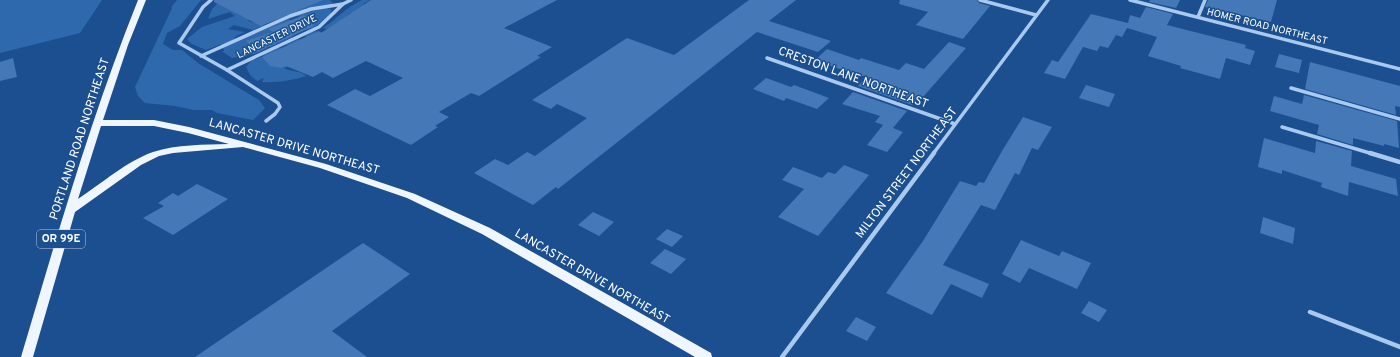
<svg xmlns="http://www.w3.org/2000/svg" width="1400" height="357" font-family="Overpass,sans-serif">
<rect width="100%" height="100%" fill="#1b4f8f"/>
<g fill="#2e69ad" fill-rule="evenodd">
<path d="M0,0H102L80,33L0,53Z"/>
<path d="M177,0H201L180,26L167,33L163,44L173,50H182L198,63L259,100L265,108L253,120L217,113L212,110H194L175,106L145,103L138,96L135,87L172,8V6Z"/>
<path d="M295,0H330L333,3L326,8L331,9V14L315,27L306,30L299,22L308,19L306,17L297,16L289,19L292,23V37L270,47L263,40L252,43L250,46L267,48L255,54L232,58L223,52L224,50L221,44L206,50L192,44L187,39L202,27L235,16L230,12L208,19L212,9L218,3L241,16ZM308,8V9L232,41L236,36L245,32L228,29L234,25L253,30L265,25L248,21L252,18L271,22Z"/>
<path d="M362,0H370L363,4L386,14L399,5L388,1L390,0H408L401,3C409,6 416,0 424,0L418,3L419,7L382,22L375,30L370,33L352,36L325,51L312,54L314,57L312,60L301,62L284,68C290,72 300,70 306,76C295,80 274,83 262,82L264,78L257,81L250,75L246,67L251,61L264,56L263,55L278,48L300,52L304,49L286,45L298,39L306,41L302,44L316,48L325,43L309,39L311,38L304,36L315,31L339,36L343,34L323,28C337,19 345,8 362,0ZM351,13L373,18L370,22L358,26L355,30L350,32L334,29L339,25L351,27L359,22L357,21L359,18L348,15Z"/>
</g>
<g fill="#4478b7">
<path d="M214,0H323L261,26L214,2Z"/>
<path d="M371,0H557L504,28L552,47L537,56L541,57L479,96L471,93L439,112L449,117L435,126L438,127L411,145L327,105L355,89L370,96L403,78L366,61L333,78L322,72L313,77L286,66L281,68L270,66L262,57L319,31L321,33Z"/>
<path d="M749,0H796L769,21L831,41L818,52L757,32L558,189L556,187L533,205L474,173L495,159L508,165L527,152L535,156L587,118L557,104L551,109L532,100L627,38L674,55Z"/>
<path d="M900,0H977L979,3L990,6L963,39L916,25L928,12L899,4Z"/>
<path d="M1150,0H1180L1176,8L1149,2Z"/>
<path d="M1208,0H1277L1271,22L1205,7Z"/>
<path d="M1146,7L1173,14L1167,25L1246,45L1245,48L1255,51L1250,65L1226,58L1220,79L1180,68L1181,66L1148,56L1157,37L1127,28L1122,37L1116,35L1108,48L1100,46L1097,51L1083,47L1065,79L1044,73L1052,60L1058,62L1091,14L1128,23L1130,15L1140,18Z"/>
<path d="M304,15L314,26L257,52L246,41L273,32L268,29Z"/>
<path d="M949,42L966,48L923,97L920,96L912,105L858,86L866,77L814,61L827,49L859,60L861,58L899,70L906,63L924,69Z"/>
<path d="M1279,54L1302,60L1299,73L1275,67Z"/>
<path d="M13,58L17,77L0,81V62Z"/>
<path d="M1310,62L1400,86V107L1395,106L1396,115L1305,89Z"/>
<path d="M766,78L791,87L794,85L829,98L817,109L786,98L784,101L753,89Z"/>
<path d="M1086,85L1115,94L1109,107L1079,98Z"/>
<path d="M853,92L907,111L893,128L903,132L887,152L867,145L883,125L875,122L880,116L842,104Z"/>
<path d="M1304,95L1397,121L1399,148L1384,144V146L1353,138V145L1317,134L1319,125L1270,111L1274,96L1302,104Z"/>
<path d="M1023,117L1052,127L1038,150L1032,148L1019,175L1015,173L995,210L981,205L943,265L989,284L982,298L951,284L932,315L886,293L923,241L960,181L976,186L979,182L984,183L1002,151Z"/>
<path d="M1264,138L1315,153L1316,141L1352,151L1351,166L1396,179L1398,196L1349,182L1348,196L1321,187L1322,183L1282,170V174L1258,167Z"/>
<path d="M844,165L869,175L818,236L778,217L804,189L782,180L793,167L822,178L828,172L835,174Z"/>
<path d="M197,184L228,199L173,235L143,218L164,206L158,203L173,193L178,196Z"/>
<path d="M593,212L614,222L599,236L578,225Z"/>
<path d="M1263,217L1295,228L1293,244L1260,233Z"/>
<path d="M667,229L683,236L672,247L656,239Z"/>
<path d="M1021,240L1059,256L1062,251L1091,263L1077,289L1029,268L1020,283L1002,274Z"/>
<path d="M363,243L410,274L332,331L367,357H195Z"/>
<path d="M665,249L686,259L671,274L650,263Z"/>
<path d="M1089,301L1107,310L1099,322L1081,313Z"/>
<path d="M856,317L876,327L867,341L846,331Z"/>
</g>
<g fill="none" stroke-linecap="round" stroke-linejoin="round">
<g stroke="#a9c9ee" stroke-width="3.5">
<path d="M211,0L203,7L179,43L227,70L278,103L280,107L275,114L266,121"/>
<path d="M980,0L1036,15"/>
<path d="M1130,0L1400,69"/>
<path d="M343,4L351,0"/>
<path d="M1198,17L1205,0"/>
<path d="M201,56L290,16L311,9L343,4L319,27L227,70"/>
<path d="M767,58L955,124"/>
<path d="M1291,88L1400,119"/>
<path d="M1282,127L1373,154"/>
<path d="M933,154L1048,0"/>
</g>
<g stroke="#a9c9ee" stroke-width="4.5">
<path d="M1370,153L1400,162"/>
<path d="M1310,312L1400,347"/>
<path d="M782,357L934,153"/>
</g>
<path fill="#f0f6ff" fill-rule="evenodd" d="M138,0H146L128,45L103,120H154L189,127L326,164L415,194L490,228L711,353L712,357H695L482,234L407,198L320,168L243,147L173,153L159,156L141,165L75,212L33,357H21C57,236 91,117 138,0ZM101,126H154L188,133L229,144C204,145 177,144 153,152C127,161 101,184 78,199Z"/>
</g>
<g text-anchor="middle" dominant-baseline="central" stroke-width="3" stroke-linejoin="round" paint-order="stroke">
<g font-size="10" fill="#fff" stroke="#1b4f8f">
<text transform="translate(1267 27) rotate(14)">HOMER ROAD NORTHEAST</text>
<text transform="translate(277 37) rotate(-26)">LANCASTER DRIVE</text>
</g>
<rect fill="#1b4f8f" stroke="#bbcadd" stroke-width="1" x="37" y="230" width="48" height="18" rx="3"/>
<g font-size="11" font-weight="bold" fill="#fff">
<text x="61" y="239">OR 99E</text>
</g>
<g font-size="12" fill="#fff" stroke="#1b4f8f">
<text transform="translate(853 78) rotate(20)">CRESTON LANE NORTHEAST</text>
<text transform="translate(80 139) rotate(-72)">PORTLAND ROAD NORTHEAST</text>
<text transform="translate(294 147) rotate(16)">LANCASTER DRIVE NORTHEAST</text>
<text transform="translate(907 173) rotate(-53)">MILTON STREET NORTHEAST</text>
<text transform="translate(592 277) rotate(30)">LANCASTER DRIVE NORTHEAST</text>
</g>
</g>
</svg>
